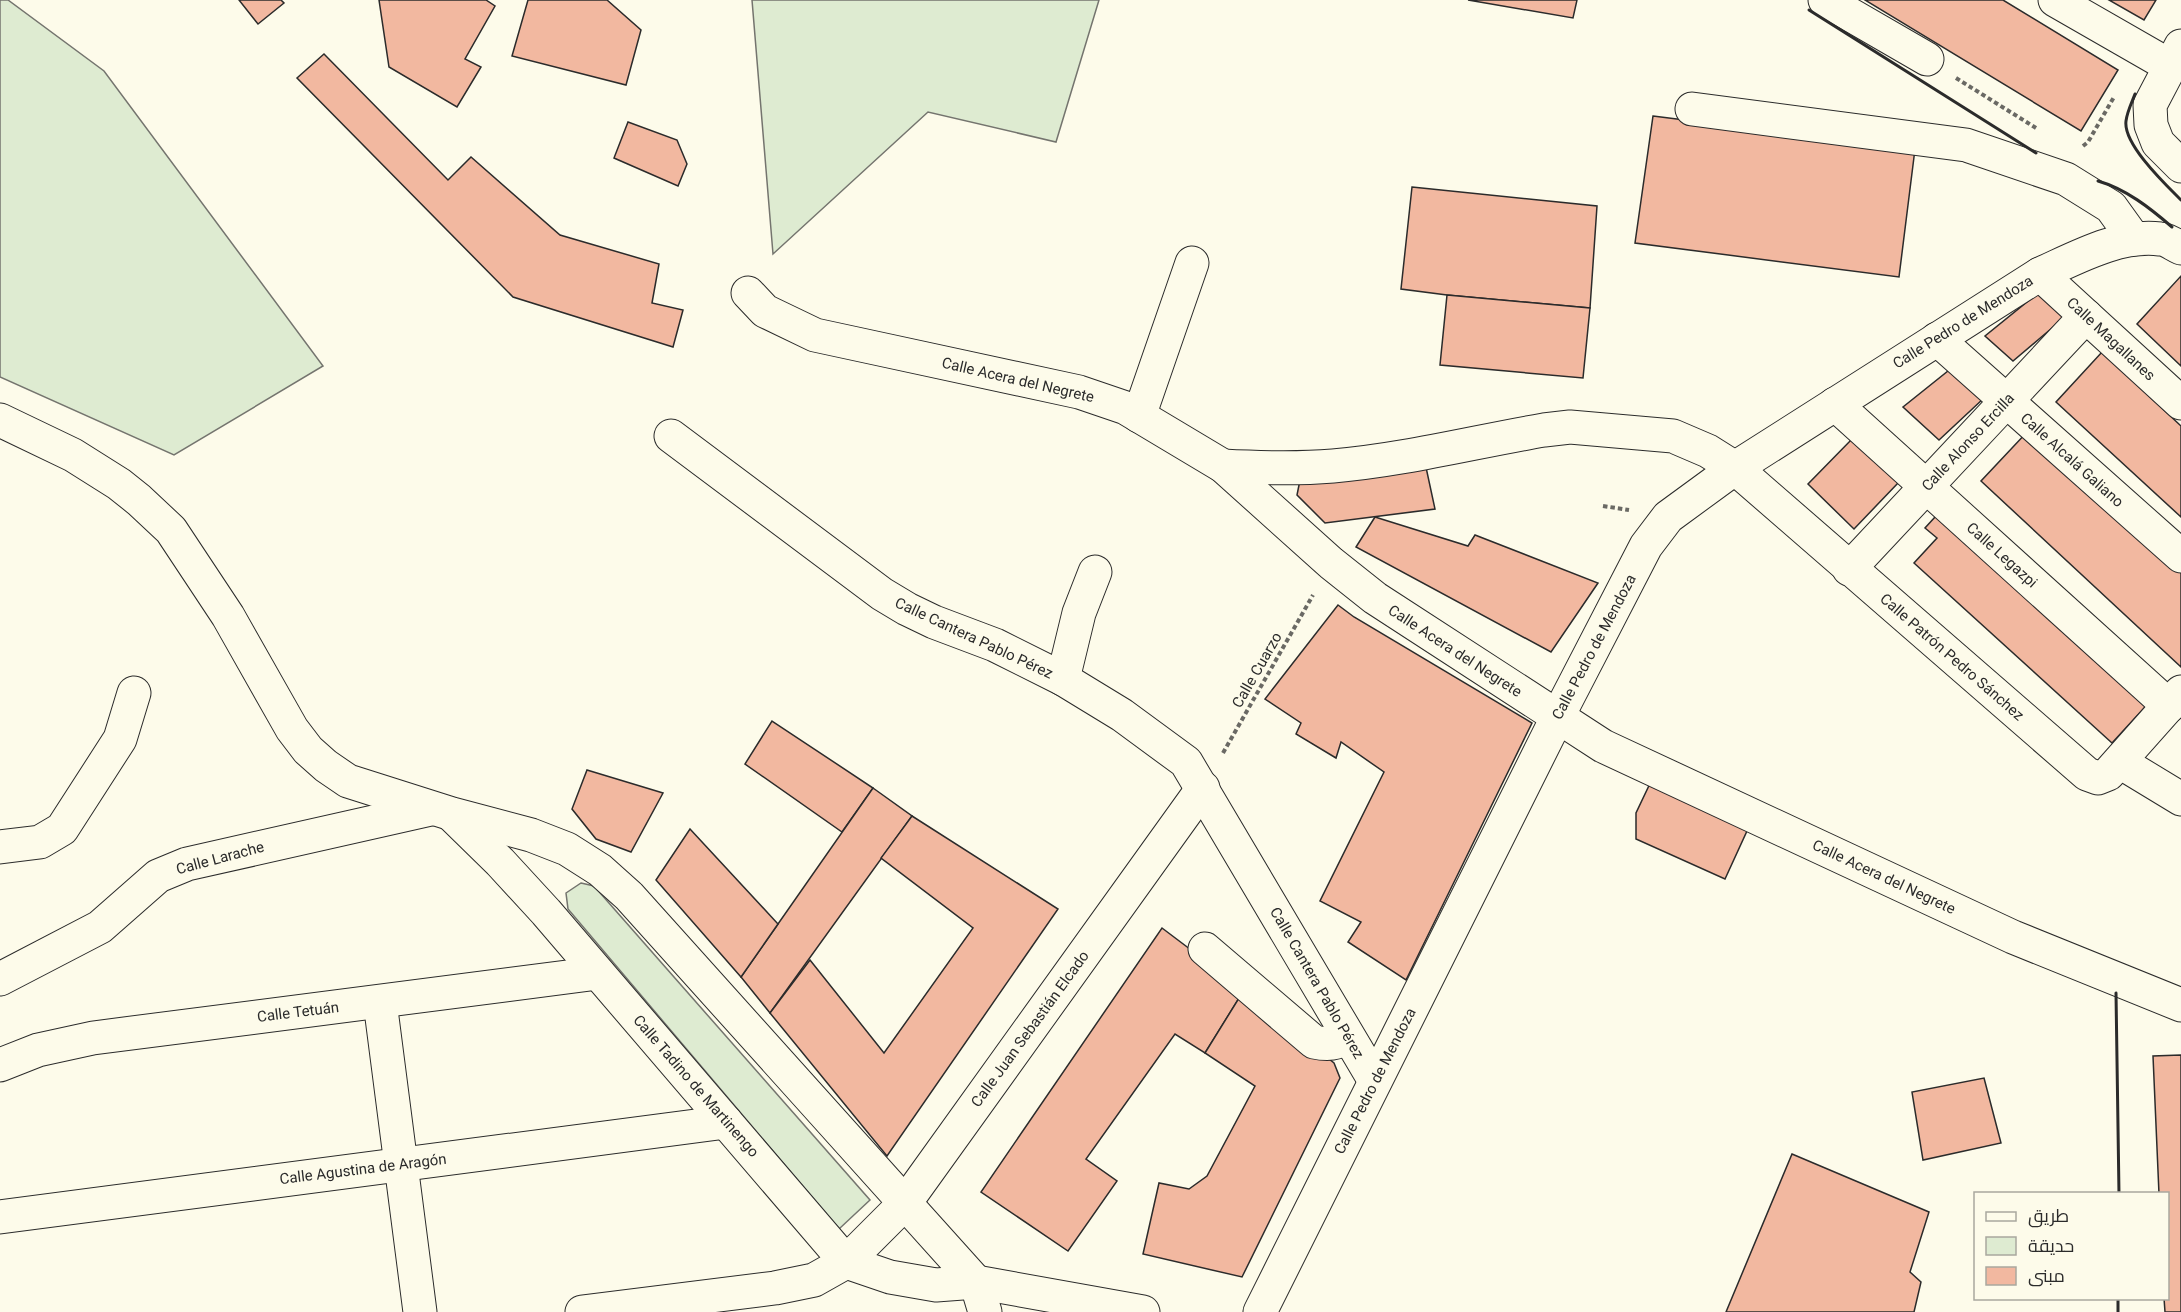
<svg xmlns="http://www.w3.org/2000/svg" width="2181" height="1312" font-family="Roboto,Cairo,sans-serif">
<rect width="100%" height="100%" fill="#fdfbea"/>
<g fill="#deebd1" stroke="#74746e" stroke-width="1.5">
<path d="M0,0H8L104,71L323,366L174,455L0,377Z"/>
<path d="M752,0H1099L1056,142L928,112L773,254Z"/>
<path d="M581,883L594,886L870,1200L839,1229L568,909L566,893Z"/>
</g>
<g fill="#f2b8a0" stroke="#2b2b2b" stroke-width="1.5">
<path d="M239,0H281L284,3L258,24Z"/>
<path d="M379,0H486L495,6L465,59L481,67L457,107L389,67Z"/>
<path d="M528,0H607L641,30L626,85L512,56Z"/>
<path d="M1468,0H1577L1573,18Z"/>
<path d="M1865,0H2003L2118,70L2081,131Z"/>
<path d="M2109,0H2156L2144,20Z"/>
<path d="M324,54L448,180L471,157L560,235L659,264L652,303L683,310L673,347L513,297L297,78Z"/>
<path d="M1653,116L1915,149L1899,277L1635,243Z"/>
<path d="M628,122L677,140L687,164L678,186L614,158Z"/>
<path d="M1412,187L1597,206L1590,308L1447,295L1401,289Z"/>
<path d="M2181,276V366L2137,324Z"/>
<path d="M2038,293L2065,317L2013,361L1985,336Z"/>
<path d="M1447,295L1590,308L1583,378L1440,365Z"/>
<path d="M2102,352L2181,426V517L2056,402Z"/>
<path d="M1953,367L1984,398L1939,440L1903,407Z"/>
<path d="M2028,431L2181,573V667L1981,481Z"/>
<path d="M1852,439L1898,483L1854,529L1808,484Z"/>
<path d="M1424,458L1435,509L1325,523L1297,495L1300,480Z"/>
<path d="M1946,505L2156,695L2112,743L1914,563L1937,538L1925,528Z"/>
<path d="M1375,517L1468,546L1475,535L1598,583L1551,652L1356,547Z"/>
<path d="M1338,605L1354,617L1532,723L1406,980L1348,942L1361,922L1320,901L1384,772L1341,742L1336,758L1296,734L1301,723L1265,699Z"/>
<path d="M772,721L873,788L842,832L745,764Z"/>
<path d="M587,770L663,793L631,852L596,839L572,809Z"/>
<path d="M1655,773L1752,820L1725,879L1636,839V813Z"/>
<path d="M873,788L912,816L770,1013L741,977Z"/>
<path d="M912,816L1058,909L887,1156L770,1013L810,960L884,1053L973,928L881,858Z"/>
<path d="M690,829L778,924L741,977L656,880Z"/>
<path d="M1162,928L1244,990L1205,1053L1175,1034L1086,1159L1117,1181L1068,1251L981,1192Z"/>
<path d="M1244,990L1334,1063L1340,1078L1242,1277L1143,1254L1159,1183L1189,1189L1207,1176L1255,1086L1205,1053Z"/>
<path d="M2181,1055V1312H2165L2164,1298H2168V1194H2159L2153,1056Z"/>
<path d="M1984,1078L2001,1143L1923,1160L1912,1092Z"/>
<path d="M1792,1154L1929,1212L1910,1272L1921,1282L1914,1312H1726Z"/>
</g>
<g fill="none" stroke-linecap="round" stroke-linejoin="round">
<g stroke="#2b2b2b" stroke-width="35">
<g id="minor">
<path d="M1825,0L1927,59"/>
<path d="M2055,0L2170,66"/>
<path d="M2181,46L2150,105L2151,125L2158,143L2181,166"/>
<path d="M1692,109L1966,145L2066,179L2111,207L2134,239"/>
<path d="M2040,274L2181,403"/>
<path d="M748,293L765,311L815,335L1079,392L1126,408L1223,466L1331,563L1375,598L1603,746L2013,937L2181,1005"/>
<path d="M1937,339L2181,556"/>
<path d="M1835,404L2169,706"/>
<path d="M1139,416L1192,263"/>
<path d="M0,420L73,455L119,484L139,500L171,530L228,616L292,729L308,750L326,766L348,781L452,814L531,835L567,849L600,870L629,896L976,1282L985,1312"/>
<path d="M671,436L882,594L907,609L934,622L995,645L1063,679L1122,715L1186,762L1375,1081"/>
<path d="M1223,466C1260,468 1296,469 1333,466C1404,460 1474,442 1544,430L1570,427L1673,436L1708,451L1735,468L2087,774L2098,778L2108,774L2181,692"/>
<path d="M1849,569L2086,316"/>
<path d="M1063,679L1079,613L1095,572"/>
<path d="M2120,762L2181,799"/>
<path d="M453,816L500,862L546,912L846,1262L890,1277L936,1285L976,1282L1143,1312"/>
<path d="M0,847L40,842L62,829L120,739L134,693"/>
<path d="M1205,949L1314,1042C1328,1045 1336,1044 1348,1037"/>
<path d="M0,979L100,927L158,876L187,864L431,809"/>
<path d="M380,1002L420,1312"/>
<path d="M0,1065L38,1050L93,1038L598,973"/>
<path d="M0,1217L726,1122"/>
<path d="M582,1312L775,1288L814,1280L846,1262L905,1203L1203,788"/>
<path d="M1260,1312L1557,718L1646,546L1668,517L1735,468L2040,274C2076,258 2118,234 2160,239C2167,239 2174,245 2181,248"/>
</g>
</g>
<g stroke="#6a6964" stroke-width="4" stroke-dasharray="4.5 3" stroke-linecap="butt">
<path d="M1956,78L2036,128"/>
<path d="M2083,146L2088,142L2114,97"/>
<path d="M1603,506L1629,510"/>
<path d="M1223,753L1313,595"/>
</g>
<use href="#minor" stroke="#fdfbea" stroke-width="33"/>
<g stroke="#2b2b2b" stroke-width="3">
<path d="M1809,10L2036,153"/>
<path d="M2135,94C2132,102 2127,112 2126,121C2123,144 2165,184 2181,200"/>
<path d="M2098,181C2126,189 2150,208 2172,227"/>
<path d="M2116,993L2119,1194"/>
<path d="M2118,1312V1298"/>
</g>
</g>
<g text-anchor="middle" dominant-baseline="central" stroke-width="4.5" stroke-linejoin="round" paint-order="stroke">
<g font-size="15" fill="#2b2b2b" stroke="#fdfbea">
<text transform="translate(1963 322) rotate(-32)">Calle Pedro de Mendoza</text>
<text transform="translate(2111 339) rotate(43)">Calle Magallanes</text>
<text transform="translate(1018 380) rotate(13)">Calle Acera del Negrete</text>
<text transform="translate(1968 442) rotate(-47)">Calle Alonso Ercilla</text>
<text transform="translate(2072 460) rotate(42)">Calle Alcalá Galiano</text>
<text transform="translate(2002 555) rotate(42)">Calle Legazpi</text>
<text transform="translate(974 638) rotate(25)">Calle Cantera Pablo Pérez</text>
<text transform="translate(1594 647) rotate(-62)">Calle Pedro de Mendoza</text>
<text transform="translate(1455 651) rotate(33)">Calle Acera del Negrete</text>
<text transform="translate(1952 657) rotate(41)">Calle Patrón Pedro Sánchez</text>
<text transform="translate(1257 670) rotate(-60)">Calle Cuarzo</text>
<text transform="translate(220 858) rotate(-15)">Calle Larache</text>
<text transform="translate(1884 877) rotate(25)">Calle Acera del Negrete</text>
<text transform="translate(1317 983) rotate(60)">Calle Cantera Pablo Pérez</text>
<text transform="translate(298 1012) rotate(-7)">Calle Tetuán</text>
<text transform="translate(1030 1029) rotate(-54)">Calle Juan Sebastián Elcado</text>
<text transform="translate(1375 1081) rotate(-63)">Calle Pedro de Mendoza</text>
<text transform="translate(696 1086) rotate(49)">Calle Tadino de Martinengo</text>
<text transform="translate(363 1169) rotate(-7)">Calle Agustina de Aragón</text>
</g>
</g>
<rect x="1974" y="1192" width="195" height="108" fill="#fdfbea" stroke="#a9a89e" stroke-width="1.5"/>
<rect x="1986" y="1212" width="30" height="9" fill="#fdfbea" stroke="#a9a89e" stroke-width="1.5"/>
<text x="2028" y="1222" font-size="18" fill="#2b2b2b">طريق</text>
<rect x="1986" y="1237" width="30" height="18" fill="#deebd1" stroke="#a9a89e" stroke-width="1.5"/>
<text x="2028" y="1252" font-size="18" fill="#2b2b2b">حديقة</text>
<rect x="1986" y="1267" width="30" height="18" fill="#f2b8a0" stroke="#a9a89e" stroke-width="1.5"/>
<text x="2028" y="1282" font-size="18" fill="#2b2b2b">مبنى</text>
</svg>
